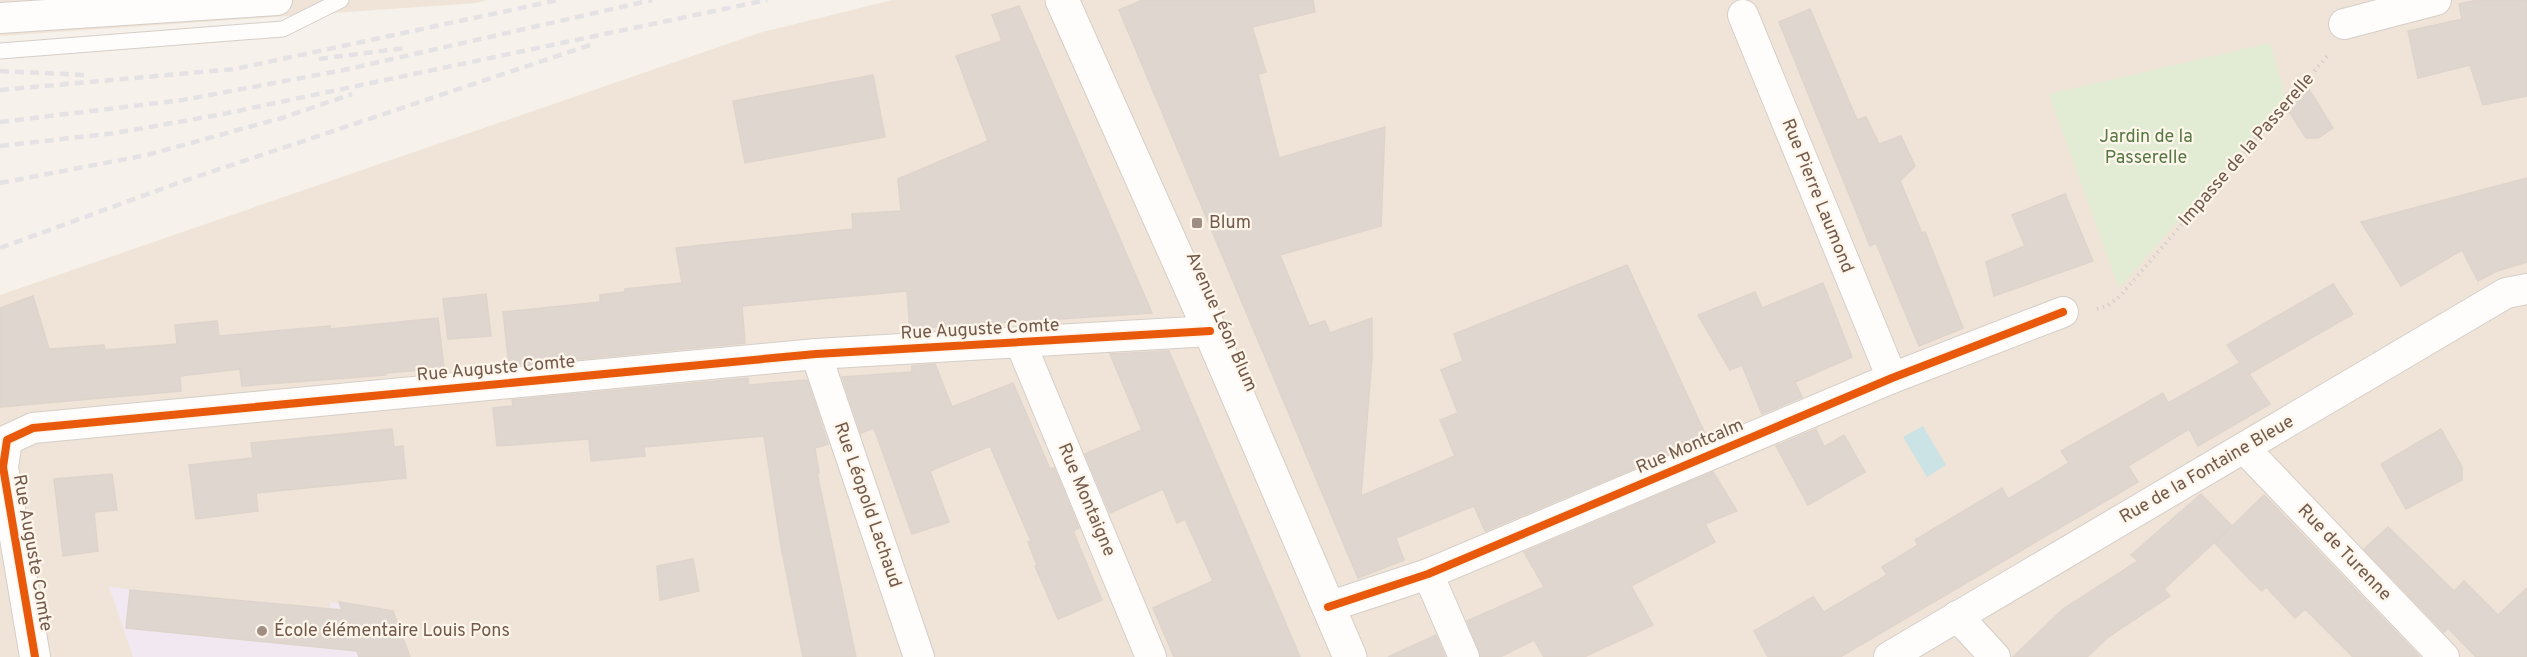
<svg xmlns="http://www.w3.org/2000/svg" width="2527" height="657" font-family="Overpass,sans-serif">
<rect width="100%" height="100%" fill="#f6f1ea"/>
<g fill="#efe4d7">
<path d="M0,0H488L476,3L0,36Z"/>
<path d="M892,0H2527V657H0V295L759,33Z"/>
</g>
<path fill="#f2e8f1" d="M109,587L330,609V602L393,611L410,657H133Z"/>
<path fill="#e2ecd5" d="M2270,43L2286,99L2119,288L2049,94Z"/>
<path fill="#cce3e5" d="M1923,426L1946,465L1927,477L1903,437Z"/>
<g fill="#dfd7cf" stroke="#dfd4cc" stroke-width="1.5">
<path d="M1143,0H1313L1315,12L1252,27L1266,72L1258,74L1279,158L1385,127L1381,226L1280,255L1309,326L1325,321L1330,333L1372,318V358L1361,496L1455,456L1440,420L1458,413L1441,370L1463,361L1454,334L1627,265L1707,438L1485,531L1474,506L1396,538L1404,560L1358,578L1119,10Z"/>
<path d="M2477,0H2527V96L2483,105L2470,65L2418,78L2408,31L2462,19L2459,4Z"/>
<path d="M1019,6L1152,313L920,328L921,331H910L907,291L742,306L745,343L509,366L503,312L600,302V295L625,292V289L682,283L676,248L853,229L852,214L901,211L898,179L988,141L956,56L1002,41L992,15Z"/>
<path d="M1810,9L1857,120L1866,117L1879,144L1901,136L1915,166L1900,181L1922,233L1925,232L1963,328L1919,346L1876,243L1870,246L1779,22Z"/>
<path d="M873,75L885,137L745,163L733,101Z"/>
<path d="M2308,88L2333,128L2318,138H2306L2288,110Z"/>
<path d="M2527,178V262L2497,271L2478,281L2462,250L2401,286L2361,222Z"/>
<path d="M2065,194L2093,261L1994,296L1986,262L2025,246L2012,215Z"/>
<path d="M1823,283L1852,357L1795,382L1802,397L1762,414L1742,365L1730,370L1698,315L1755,292L1762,308Z"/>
<path d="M2333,284L2353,314L2249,374L2270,404L2198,446L2189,429L2128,466L2138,482L1840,657H1768L1754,631L1813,597L1824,612L1887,575L1882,567L1918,545L1915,540L2002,488L2008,499L2069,463L2061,451L2163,393L2168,403L2240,363L2227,345Z"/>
<path d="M486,294L491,336L448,339L443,299Z"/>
<path d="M33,296L49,349L104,345L105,350L177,344L175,325L217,321L219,336L330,326V329L438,318L444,368L386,373V375L242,386L240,369L180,376L181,391L0,407V308Z"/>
<path d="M1169,351L1271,589L1300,657H1174L1153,608L1213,581L1185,519L1177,523L1163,489L1110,513L1085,454L1142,430L1110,354Z"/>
<path d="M935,364L952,407L1013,383L1050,469L1054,468L1079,528L1073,531L1102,600L1058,619L1035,566L1037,565L1028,542L1031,541L990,446L930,471L949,522L912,534L874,428L861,433L842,377L912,372V366Z"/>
<path d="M748,378V385L807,380L828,444L815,448L819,473H817L856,657H803L781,546L764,436L644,447L645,456L591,461L589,439L497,446L493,408L513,406L512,400Z"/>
<path d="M392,429L394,447L403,446L406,478L256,493L258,511L196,519L189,465L253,458L251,443Z"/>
<path d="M1816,429L1824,447L1844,435L1865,472L1808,505L1776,446Z"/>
<path d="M2441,429L2462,467V480L2406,509L2381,464Z"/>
<path d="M1713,472L1737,511L1705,524L1715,542L1631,586L1653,625L1584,657H1544L1534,640L1500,657H1481L1467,621L1544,587L1524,552Z"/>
<path d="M112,474L117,510L94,512L98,551L63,556L54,479Z"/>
<path d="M2201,494L2232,526L2164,589L2170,596L2107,638L2087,657H2013L2063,609L2138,561L2131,555Z"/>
<path d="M2264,495L2419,656L2417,657H2353L2305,609L2295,618L2266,587L2262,591L2251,581L2215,543Z"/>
<path d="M2388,527L2454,591L2464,581L2498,615L2527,588V657H2476L2448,628L2444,632L2364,549Z"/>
<path d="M693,559L699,591L660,600L657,566Z"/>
<path d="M130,590L342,610L339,602L393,611L410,657H359L357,651L126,628Z"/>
<path d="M1436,635L1445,657H1388Z"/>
</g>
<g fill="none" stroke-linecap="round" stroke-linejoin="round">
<g stroke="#d5cec8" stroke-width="17">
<path id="lane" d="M0,51L283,29L341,0"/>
</g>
<g stroke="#d5cec8" stroke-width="32">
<g id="street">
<path d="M1743,15L1892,378"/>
<path d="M0,18L277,0"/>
<path d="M2344,24L2436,0"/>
<path d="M1021,344L1151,657"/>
<path d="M816,354L919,657"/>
<path d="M2244,448L2444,657"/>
<path d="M1428,574L1464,657"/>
<path d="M1328,607L1428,574L1892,378L2063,312"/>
<path d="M1957,616L1995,657"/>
<path d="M35,657L3,467L7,440L33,428L816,354L1210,331"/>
<path d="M1889,657L2506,293L2527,289"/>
</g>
</g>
<g stroke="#d5cec6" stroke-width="35">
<path id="secondary" d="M1062,0L1210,331L1350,657"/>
</g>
<path stroke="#d7d0cb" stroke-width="4" stroke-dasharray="1.5 4.5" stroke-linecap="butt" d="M2097,309L2107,306L2120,296L2329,54"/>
<use href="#lane" stroke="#fefdfc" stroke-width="15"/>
<use href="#street" stroke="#fefdfc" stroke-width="30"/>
<use href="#secondary" stroke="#fefdfc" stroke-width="33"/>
<g stroke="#e4e2e4" stroke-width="4.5" stroke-dasharray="9 6" stroke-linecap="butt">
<path d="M319,59L405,48"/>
<path d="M0,71L85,75"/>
<path d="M0,90L235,69L558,0"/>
<path d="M0,122L183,100L344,70L652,0"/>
<path d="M0,146L115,133L218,115L767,0"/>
<path d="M0,183L147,155L285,117L352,94"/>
<path d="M0,248L178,183L593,44"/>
</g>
<g stroke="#fef6eb" stroke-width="11">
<g id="cycleway">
<path d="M1328,607L1428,574L1892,378L2063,312"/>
<path d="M35,657L3,467L7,440L33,428L816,354L1210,331"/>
</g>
</g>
<use href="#cycleway" stroke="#e8590c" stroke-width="8"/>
</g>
<g fill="#a08e83" stroke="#fef6eb" stroke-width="2">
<rect x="1191" y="217" width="12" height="12" rx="3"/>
<circle cx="262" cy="631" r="6"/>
</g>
<g text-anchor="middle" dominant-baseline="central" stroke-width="4.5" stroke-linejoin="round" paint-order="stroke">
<g font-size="18" fill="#547844" stroke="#fef6eb">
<text x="2146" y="137">Jardin de la<tspan x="2146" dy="21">Passerelle</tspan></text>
</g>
<g font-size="18" fill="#72594b" stroke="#fef6eb">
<text transform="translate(2247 150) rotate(-49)">Impasse de la Passerelle</text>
<text transform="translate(1817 196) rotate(68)">Rue Pierre Laumond</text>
<text transform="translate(1221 322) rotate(66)">Avenue Léon Blum</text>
<text transform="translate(980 330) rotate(-3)">Rue Auguste Comte</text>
<text transform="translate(496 369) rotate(-5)">Rue Auguste Comte</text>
<text transform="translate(1690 447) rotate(-23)">Rue Montcalm</text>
<text transform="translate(2207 470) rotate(-30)">Rue de la Fontaine Bleue</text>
<text transform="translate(1086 500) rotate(67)">Rue Montaigne</text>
<text transform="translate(867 505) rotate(71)">Rue Léopold Lachaud</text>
<text transform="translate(32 553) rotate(80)">Rue Auguste Comte</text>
<text transform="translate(2344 553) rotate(46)">Rue de Turenne</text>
</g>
<g font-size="18" fill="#72594b" stroke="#fef6eb" text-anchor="start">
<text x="1209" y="223">Blum</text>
<text x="274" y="631">École élémentaire Louis Pons</text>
</g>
</g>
</svg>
